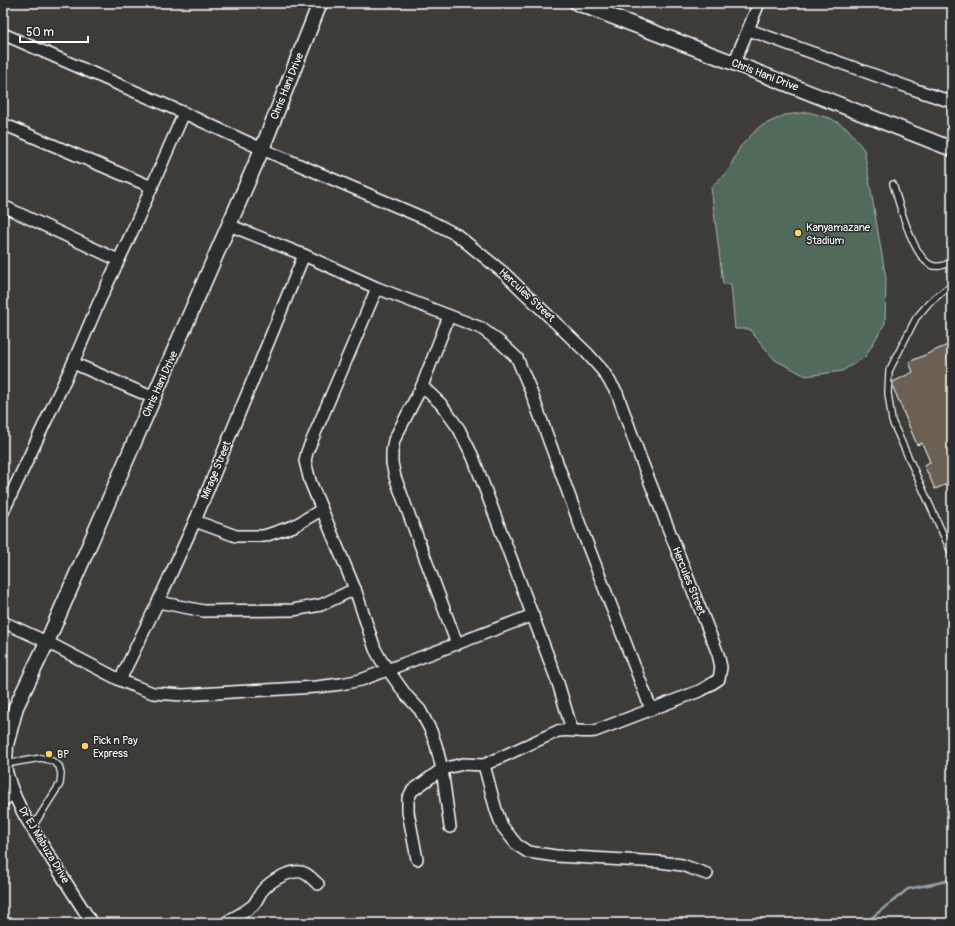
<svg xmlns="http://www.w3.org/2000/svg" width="955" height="926" font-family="Pangolin,sans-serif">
<rect width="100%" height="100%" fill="#3e3c39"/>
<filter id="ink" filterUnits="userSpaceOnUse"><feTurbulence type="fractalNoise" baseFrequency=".025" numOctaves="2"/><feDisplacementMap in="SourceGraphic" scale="8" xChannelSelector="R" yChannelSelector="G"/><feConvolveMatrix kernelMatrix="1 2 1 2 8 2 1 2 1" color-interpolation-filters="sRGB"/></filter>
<g filter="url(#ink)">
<path fill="#516b5a" stroke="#a8b5ac" d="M808,112L830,118L848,129L864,150L886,279L885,323L865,357L842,371L806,376L775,360L749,329H735L731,284H723L711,187L728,171L740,147L759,127L785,115Z"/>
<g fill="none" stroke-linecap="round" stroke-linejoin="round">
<path stroke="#94a3a9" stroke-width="2.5" d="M865,923L908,889L952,880"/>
</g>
<path fill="#6b6052" stroke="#fff" d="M952,343V482L935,489L924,465L930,462L922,443L917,445L893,387V382L913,372L909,362Z"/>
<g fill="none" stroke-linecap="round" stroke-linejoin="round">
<g stroke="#fff" stroke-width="8">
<g id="service">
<path d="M608,15L612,3"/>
<path d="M893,184C899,203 913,257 931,265C938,268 946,265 952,261"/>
<path d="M952,287L946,289L929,303L916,318L889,371L888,393L892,421L952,554"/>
<path d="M5,764L41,758L52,761L59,766L61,774L60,784L32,828"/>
</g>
</g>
<g stroke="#fff" stroke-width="14">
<g id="minor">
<path d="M749,30L916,90L952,102"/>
<path d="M3,34L184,113L262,149L426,219L457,235L504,273L587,353L603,371L617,393L640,457L718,654L721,667L719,679L702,690L595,731C582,733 571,729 558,731L484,765L463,764L442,769L412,791L408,799V812L417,859"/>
<path d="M734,63L759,3"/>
<path d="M3,124L152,187"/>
<path d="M3,206L118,260"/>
<path d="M229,225L304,255L377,288L481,328L501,343L517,358L530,389L583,533L651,709"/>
<path d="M377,288L307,452L305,461L310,481L355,589L375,649L381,660L406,695L420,710L431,731L436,745L442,769L450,827"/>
<path d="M449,316L422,386L394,440L392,452V463L395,477L457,644"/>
<path d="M73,363L154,398"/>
<path d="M422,386L441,404L459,429L473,457L558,683L572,730"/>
<path d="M3,512L73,363L99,302L132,232L184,113"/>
<path d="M195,521L236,536H264L294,526L321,510"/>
<path d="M158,602L204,611L293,610L321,605L355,589"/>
<path d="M3,622L47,642L120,680L134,686L153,693L183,695L316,687L341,684L361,680L387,670L533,615"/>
<path d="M120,680L158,602L195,521L304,255"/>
<path d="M5,764C11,798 31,827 49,855C63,878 77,900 92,923"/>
<path d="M484,765L496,810L502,826L517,845L528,852L556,856L660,862L682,865L707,874"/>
<path d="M3,801L13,793"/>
<path d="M225,923C233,918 245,912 252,906C257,902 258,896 262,891C270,881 294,866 306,874C310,876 314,881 318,884"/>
</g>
</g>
<g stroke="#fff" stroke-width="17">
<g id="tertiary">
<path d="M577,3L734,63L952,149"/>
<path d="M3,764H5L6,745L16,707L47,642L229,225L262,149L320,3"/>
</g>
</g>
<use href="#service" stroke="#2a2d2e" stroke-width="5.5"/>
<use href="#minor" stroke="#2a2d2e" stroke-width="11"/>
<use href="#tertiary" stroke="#2a2d2e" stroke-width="14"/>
</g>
</g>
<g fill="#ffd166" stroke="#2a2d2e" stroke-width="1.5">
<circle cx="798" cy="233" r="4"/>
<circle cx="85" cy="746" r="4"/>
<circle cx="49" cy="754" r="4"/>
</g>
<g text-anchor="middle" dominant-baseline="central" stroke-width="3" stroke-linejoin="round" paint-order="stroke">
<g font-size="11" fill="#fff" stroke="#2a2d2e">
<text transform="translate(765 75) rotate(21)">Chris Hani Drive</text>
<text transform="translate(287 86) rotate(-68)">Chris Hani Drive</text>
<text transform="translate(527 295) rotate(43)">Hercules Street</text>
<text transform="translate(160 384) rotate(-66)">Chris Hani Drive</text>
<text transform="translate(216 470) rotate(-68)">Mirage Street</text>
<text transform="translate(689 581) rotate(68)">Hercules Street</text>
<text transform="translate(44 845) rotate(59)">Dr EJ Mabuza Drive</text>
</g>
<g font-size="11" fill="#fff" stroke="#2a2d2e" text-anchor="start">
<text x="806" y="227">Kanyamazane<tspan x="806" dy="13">Stadium</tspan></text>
<text x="93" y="740">Pick n Pay<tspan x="93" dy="13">Express</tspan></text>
<text x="57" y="754">BP</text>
</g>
</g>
<rect width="955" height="926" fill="none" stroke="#2a2d2e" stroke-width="16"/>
<rect x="8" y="8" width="939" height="910" fill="none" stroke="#fff" stroke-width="1.5" filter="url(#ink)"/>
<path d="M20 36v6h68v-6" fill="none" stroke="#ffffff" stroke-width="2"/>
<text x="26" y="36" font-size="12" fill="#ffffff" stroke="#2a2d2e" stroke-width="3" paint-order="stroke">50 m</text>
</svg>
